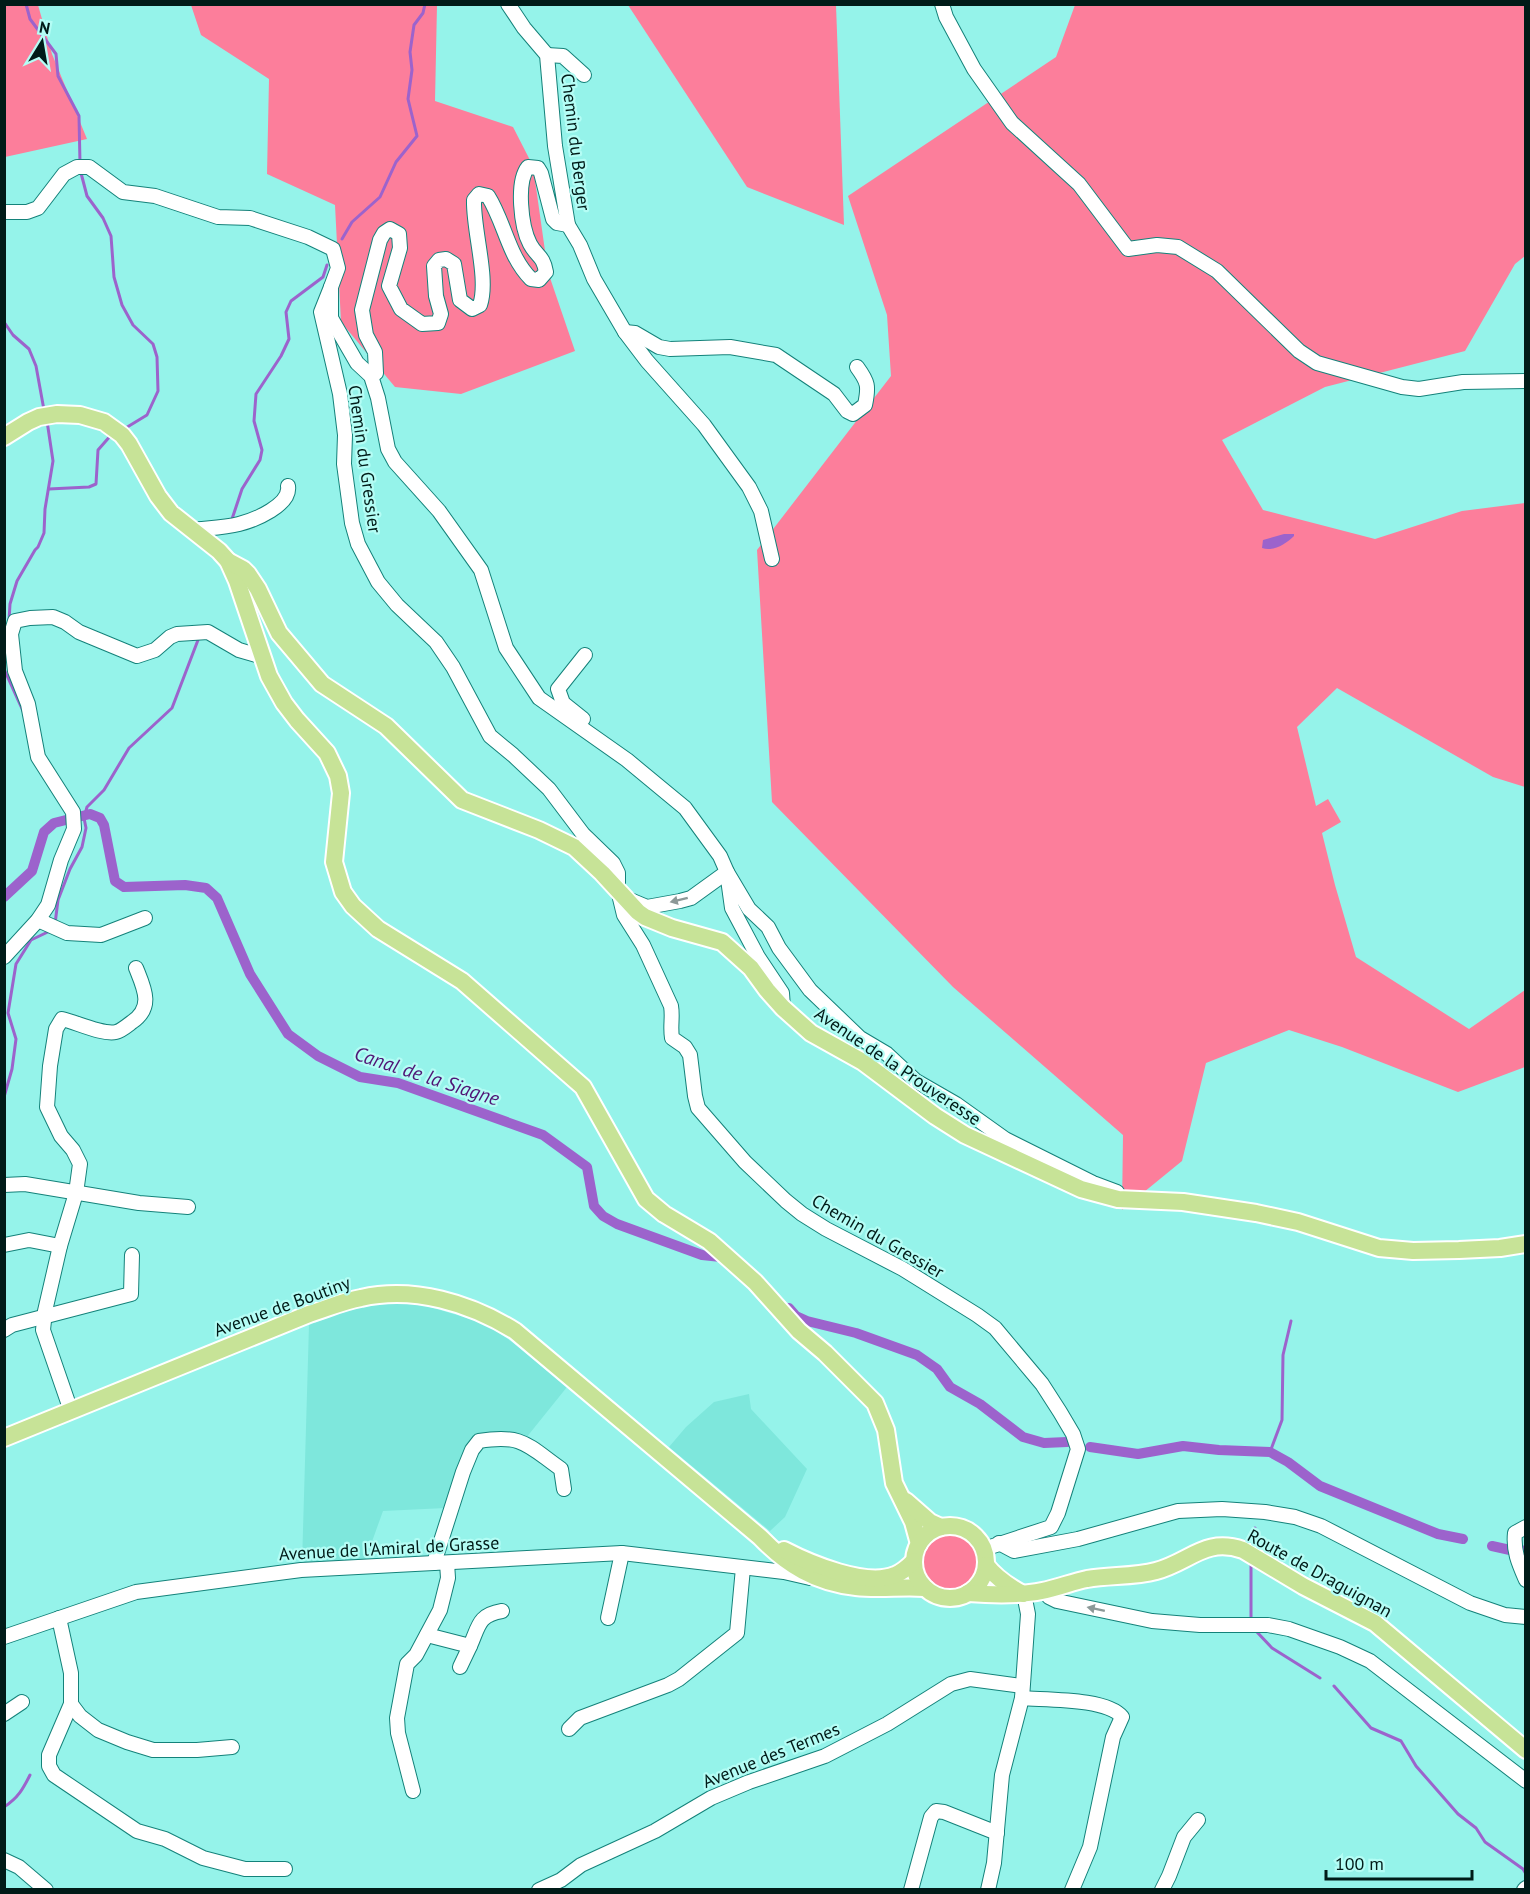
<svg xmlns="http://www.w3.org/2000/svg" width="1530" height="1894" font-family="'PT Sans',sans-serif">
<rect width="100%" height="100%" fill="#95f3ea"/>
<g fill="#7ee7dc">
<path d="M391,1303L423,1305L474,1320L495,1330L512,1342L567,1387L526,1438L485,1433L473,1437L446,1508L383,1511L365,1561L302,1564L309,1325L353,1308Z"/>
<path d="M749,1394L751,1409L807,1469L785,1517L770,1531L669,1447L686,1427L714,1402Z"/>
</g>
<g fill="#fc7e9b">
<path d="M4,5H38L52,54L87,139L5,157Z"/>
<path d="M191,5H437L435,101L513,127L533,166L548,272L575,351L461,394L395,387L341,322L335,205L267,174L269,79L201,35Z"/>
<path d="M628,5H836L844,225L747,187Z"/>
<path d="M1075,5H1525V256L1515,264L1465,351L1325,387L1222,440L1263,510L1375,539L1462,511L1525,503V787L1493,777L1337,688L1297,727L1316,806L1328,799L1341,822L1322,833L1335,885L1356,957L1469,1029L1525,990V1067L1458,1092L1342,1047L1289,1030L1206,1063L1182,1161L1122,1210L1123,1135L953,987L772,802L757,550L891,376L887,315L848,196L1056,57Z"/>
<circle cx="950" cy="1562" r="27"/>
</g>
<path fill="#9c63cc" d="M1284,534H1294V536C1286,544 1273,552 1262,548L1263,540Z"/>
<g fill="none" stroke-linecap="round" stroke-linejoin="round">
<g stroke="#9c63cc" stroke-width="3">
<path d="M26,4L30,19L56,54L58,76L79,116L80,163"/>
<path d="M81,173L87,196L103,218L111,236L114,277L122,305L133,325L153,344L157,357L158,391L147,415L124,429"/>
<path d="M342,239L352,222L380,197L396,162L417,136L408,99L412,70L410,52L414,25L423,13L425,4"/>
<path d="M4,322L13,335L29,349L36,366L44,410"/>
<path d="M49,489L89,487L96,484L98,450L112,434"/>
<path d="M232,519L242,489L260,460L262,450L254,421L256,394L281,356L289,339L286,312L291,301L323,277L327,265"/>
<path d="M9,621L10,604L17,581L35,550L38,547L44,533L45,509L53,461L47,421"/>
<path d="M4,669L23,711"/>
<path d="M84,818L87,807L104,790L129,748L172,708L198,640"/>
<path d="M55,924L58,900L70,869L82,847L86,828L84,818L78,814"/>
<path d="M4,1097L12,1069L16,1039L8,1013L16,964L31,940L52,930"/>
<path d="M1270,1452L1282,1420L1283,1355L1291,1321"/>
<path d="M1254,1547L1255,1528"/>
<path d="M1251,1563V1621"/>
<path d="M1256,1631L1272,1648L1320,1678"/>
<path d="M1334,1686L1371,1728L1401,1741L1416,1766L1458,1814L1476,1828L1485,1842L1523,1869L1526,1874"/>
<path d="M4,1807C18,1798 23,1789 30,1775"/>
</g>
<g stroke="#9c63cc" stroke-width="10">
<path d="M4,897L32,871L44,832L54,823L90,814L100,818L104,825L115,881L124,887L185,885L206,888L217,898L250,974L288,1034L318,1056L360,1077L398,1083L543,1135L587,1167L594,1206L603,1216L617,1224L702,1255L721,1257"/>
<path d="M789,1308L796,1316L807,1321L856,1333L917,1355L937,1369L950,1387L980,1404L1023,1437L1044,1443L1067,1442"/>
<path d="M1090,1447L1138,1454L1183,1446L1219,1450L1270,1452L1288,1462L1320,1486L1438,1534L1463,1539"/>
<path d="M1492,1546L1519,1552L1526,1550"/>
</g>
<g stroke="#14827a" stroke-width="16">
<g id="minor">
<path d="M942,4L946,17L974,69L1012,123L1079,184L1128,249L1157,245L1178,247L1217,271L1299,351L1317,363L1402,387L1419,389L1463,382L1526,381"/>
<path d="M547,55L563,56L584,75"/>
<path d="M4,212H27L38,208L64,174L77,167H89L123,192L155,196L218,217L250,218L308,237L333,249L338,268L331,287V318L357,363L371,376L378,398L388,449L395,462L439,511L481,570L506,648L539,698L627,760L685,808L720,856L727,872L732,908L758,957L782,993L783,1008"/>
<path d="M568,225L580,245L594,279L625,332L647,361L704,425L749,487L761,511L772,559"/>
<path d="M331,287L321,312L340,394L345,435L344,464L352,523L358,544L378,582L397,605L436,642L453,667L490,736L513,755L549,789L583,834L613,863L618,873V890L624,915L643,945L671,1006C673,1017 670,1026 672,1038L685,1047L690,1055L695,1096L698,1108L745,1162L786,1201L802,1214L826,1229L903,1269L977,1315L995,1328L1042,1384L1060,1412L1073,1434L1078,1449L1058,1513L1051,1527L984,1549"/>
<path d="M625,332L635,333L659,347L670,349L730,347L776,355L834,394L847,411L853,414L865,405C869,386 868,382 857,367"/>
<path d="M371,376L376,373L375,352L366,335L362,310L380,240L384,233L390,229L399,234L400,248L389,286L401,309L422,324L438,323L441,314L436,296L434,266L439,260L446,259L454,264L460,300L472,309L480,305C489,279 473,230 474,200L479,194L488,196C505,223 508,256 531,279L539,280L546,272C543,255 537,257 530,244C521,227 516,182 528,167L538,168L541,173L553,219L557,223L568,225L555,146L547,55L524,28L508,4"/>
<path d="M191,530C207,528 224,528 239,524C255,520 291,505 288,486"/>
<path d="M583,719L563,703L558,689L585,655"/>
<path d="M628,899L647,907L680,901L691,898L727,872L749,909L768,927L779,948L810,990L860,1038L887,1054L916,1081L956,1104L1005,1139L1093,1183L1117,1192"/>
<path d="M38,920L67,933L101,935L145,918"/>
<path d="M4,957L38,920L48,905L61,860L74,829L73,812L38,757L28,704L15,671L11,634L15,621L30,618L53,617L65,622L79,632L137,656L155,650L170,637L177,634L208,632L239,650L263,657"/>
<path d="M4,1185L25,1184L139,1203L188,1207"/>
<path d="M4,1245L29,1240L60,1246"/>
<path d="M4,1330L12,1325L131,1294L132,1255"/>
<path d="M71,1411L43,1330L45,1311L60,1246L76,1193L80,1164L73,1150L61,1136L47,1107L50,1066L56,1029L62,1019C76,1022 102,1035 116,1032C121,1031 128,1025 132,1022C154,1007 144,988 136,968"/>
<path d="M1526,1527L1515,1533C1513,1551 1519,1564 1526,1580"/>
<path d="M999,1543L1014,1551L1078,1539L1178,1511L1222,1509L1265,1512L1295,1517L1321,1526L1470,1603L1505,1615L1526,1617"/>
<path d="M434,1563L463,1472L472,1450L479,1441C523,1434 527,1445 561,1469L564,1489"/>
<path d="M1044,1591L1049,1597L1057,1601L1152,1621L1200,1625H1268L1289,1629L1340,1647L1370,1661L1526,1781"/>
<path d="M59,1618L71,1673V1704L80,1716L98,1730L127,1742L153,1750H197L232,1747"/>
<path d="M608,1618L622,1553"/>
<path d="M427,1635L470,1646C479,1626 478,1615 502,1611"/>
<path d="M4,1637L136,1592L301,1570L622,1553L784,1572L810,1578"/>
<path d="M460,1667L470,1646"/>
<path d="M1022,1698C1046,1700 1107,1698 1122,1717L1113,1737L1090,1847L1072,1890"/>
<path d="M71,1704L49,1755V1766L54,1775L137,1831L165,1839L203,1858L245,1869H285"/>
<path d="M4,1714L22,1702"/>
<path d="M569,1729L580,1718L668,1685L679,1679L737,1633L743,1568"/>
<path d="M413,1791L398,1733L397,1718L407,1664L416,1655L440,1610L448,1578L447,1563"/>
<path d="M4,1860L19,1867L46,1890"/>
<path d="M539,1890L561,1880L581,1865L655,1831L711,1798L749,1782L825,1756L887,1724L951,1684L970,1679L1022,1686"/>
<path d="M911,1890L931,1817L936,1811L944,1812L997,1833"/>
<path d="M988,1890L994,1863L1002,1775L1022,1698L1028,1614L1024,1594"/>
<path d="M1162,1890L1169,1876L1184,1837L1198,1820"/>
<path d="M1524,1890L1526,1888"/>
</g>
</g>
<g stroke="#fff" stroke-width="20">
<g id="major">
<path d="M4,437L28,422L39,417L57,414L80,415L104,422L122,435L129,444L158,496L171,513L219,551L228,561L237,581L269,676L284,703L297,720L327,753L338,776L341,793L334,862L343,892L353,906L378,929L462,981L583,1087L646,1199L664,1214L709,1241L755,1282L799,1331L825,1353L875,1403L886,1430L894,1483L913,1522L919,1544"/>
<path d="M228,561L243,569L248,574L258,589L279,633L322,684L386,726L462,800L539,830L574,847L602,873L638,912L645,917L672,928L722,942L751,968L767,990L783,1008L811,1033L863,1062L935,1116L965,1135L1081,1189L1118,1199L1183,1202L1256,1213L1298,1222L1379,1248L1413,1251L1459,1250L1500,1248L1526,1244"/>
<path d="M4,1438L309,1314C326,1309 343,1301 361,1298C414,1286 470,1303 515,1331L760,1537C787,1565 816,1583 856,1587C879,1590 902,1586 925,1588"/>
<path d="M906,1501L930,1522L941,1527"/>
<circle cx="950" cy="1562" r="36"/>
<path d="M784,1550C811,1564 866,1587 895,1575C903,1572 909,1566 914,1561"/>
<path d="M986,1565C996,1578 1008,1586 1023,1594"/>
<path d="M968,1593C993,1595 1018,1596 1042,1591C1058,1588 1072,1582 1087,1579C1110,1575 1134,1577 1156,1571C1190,1562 1205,1537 1243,1550L1303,1586L1375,1623L1526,1750"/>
</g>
</g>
<use href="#minor" stroke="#fff" stroke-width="14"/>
<use href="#major" stroke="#c7e397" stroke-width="16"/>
</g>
<defs><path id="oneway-solid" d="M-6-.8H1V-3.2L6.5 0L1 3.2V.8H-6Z" transform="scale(1.5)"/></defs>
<g fill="#8c9897">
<use href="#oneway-solid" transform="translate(679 900) rotate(166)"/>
<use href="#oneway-solid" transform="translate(1096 1609) rotate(-168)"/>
</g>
<g text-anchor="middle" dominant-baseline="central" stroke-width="4.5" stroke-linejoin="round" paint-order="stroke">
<g font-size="18" fill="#001b18" stroke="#b4fdf5">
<text transform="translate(576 142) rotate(83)">Chemin du Berger</text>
<text transform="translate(365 459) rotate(82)">Chemin du Gressier</text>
<text transform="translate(898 1066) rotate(34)">Avenue de la Prouveresse</text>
<text transform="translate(878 1236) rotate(30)">Chemin du Gressier</text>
<text transform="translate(282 1306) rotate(-20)">Avenue de Boutiny</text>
<text transform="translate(389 1548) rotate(-3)">Avenue de l'Amiral de Grasse</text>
<text transform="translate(1320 1573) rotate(29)">Route de Draguignan</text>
<text transform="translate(771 1755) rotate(-22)">Avenue des Termes</text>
</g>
<g font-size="20" font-style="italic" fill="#4f1575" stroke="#b4fdf5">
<text transform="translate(427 1076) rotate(18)">Canal de la Siagne</text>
</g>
</g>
<rect width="1530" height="1894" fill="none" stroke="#001b18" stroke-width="12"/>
<g transform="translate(42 42) rotate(11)" stroke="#b4fdf5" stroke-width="4.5" paint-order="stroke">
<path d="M0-4.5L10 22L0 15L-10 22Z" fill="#001b18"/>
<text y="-9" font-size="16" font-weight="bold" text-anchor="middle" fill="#001b18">N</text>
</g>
<path d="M1326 1870v9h146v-9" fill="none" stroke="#001b18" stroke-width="3"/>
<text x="1335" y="1870" font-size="18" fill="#001b18" stroke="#b4fdf5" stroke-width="4.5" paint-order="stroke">100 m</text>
</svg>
